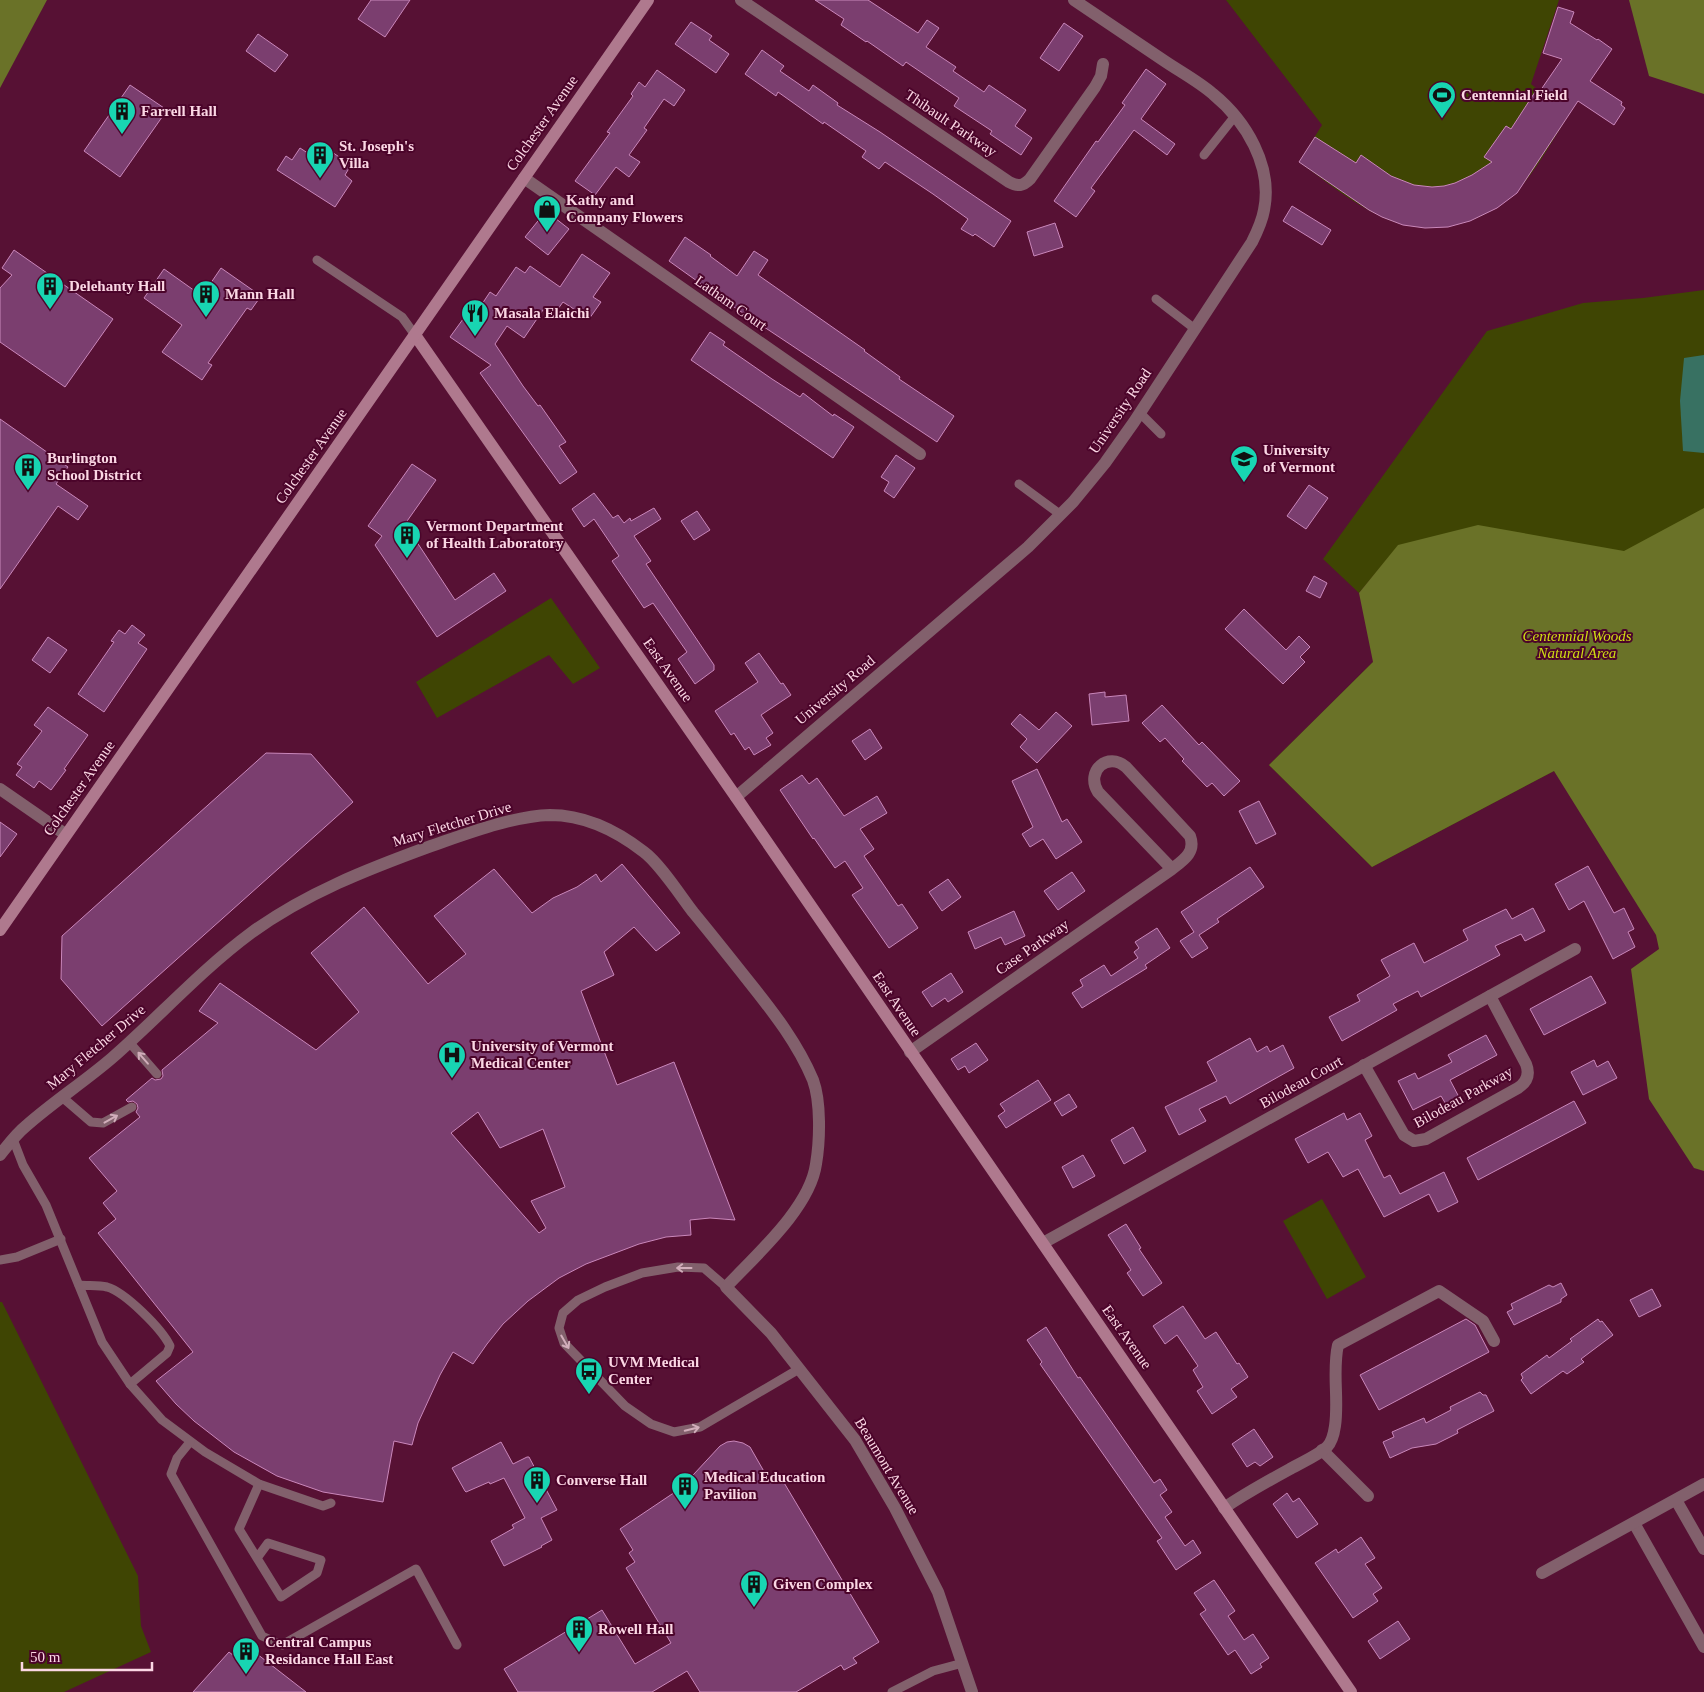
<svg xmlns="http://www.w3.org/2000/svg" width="1704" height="1692" font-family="Georgia,serif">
<rect width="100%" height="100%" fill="#571134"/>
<g fill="#3f4503">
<path d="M1226,0H1559L1531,84L1537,89L1536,93L1570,113C1555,136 1541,162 1524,183C1490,224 1431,240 1382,217C1354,204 1324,180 1299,162L1322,125Z"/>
<path d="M1704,290V983L1554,771L1372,867L1269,765L1373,662L1399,545L1359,593L1323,559L1487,331L1583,303L1643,298Z"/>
<path d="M551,598L600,668L573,684L549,655L437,718L416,682Z"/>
<path d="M1322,1199L1366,1277L1327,1299L1283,1221Z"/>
<path d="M0,1302H2L138,1576L141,1626L151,1652L64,1692H0Z"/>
</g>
<g fill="#6a7228">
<path d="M0,0H47L0,88Z"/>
<path d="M1629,0H1704V94L1649,76Z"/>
<path d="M1704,508V1171L1694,1168L1649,1099L1631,969L1659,949L1656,935L1554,771L1372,867L1269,765L1373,662L1359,593L1398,545L1478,525L1624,551Z"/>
</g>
<path fill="#387162" d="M1704,355V453L1683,451L1680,401L1684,358Z"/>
<g fill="#7b3e6f" stroke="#ca87bb" fill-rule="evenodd">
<path d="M371,0H410L385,37L358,19Z"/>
<path d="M815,0H868L918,33L927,20L939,28L926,47L956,67L953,71L984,92L989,85L1026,110L1015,126L1032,138L1021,155L990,134L992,131L954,106L959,98L906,62L903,66L867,41L866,42L841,25L844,19Z"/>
<path d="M1558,7L1574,12L1570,23L1597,40L1598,39L1612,49L1590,81L1622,102L1621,105L1625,108L1614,125L1578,101L1517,193L1497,208L1470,221L1448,227L1425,228L1403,225L1382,217L1369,210L1299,162L1315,137L1356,163L1361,155L1391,176L1414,185L1432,187L1444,186L1455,183L1472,175L1492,162L1484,157L1506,126L1511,129L1535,92L1538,94L1562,59L1543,53Z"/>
<path d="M691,22L712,36L709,40L729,54L716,73L675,44Z"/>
<path d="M1064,23L1083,36L1059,71L1040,58Z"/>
<path d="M258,34L288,55L275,72L246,51Z"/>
<path d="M762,50L784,66L780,71L809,91L813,85L838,103L837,105L880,132L1011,221L994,247L975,234L973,236L961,229L968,219L933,194L885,162L879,169L862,157L866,151L824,122L823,124L778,92L776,96L745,74Z"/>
<path d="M1146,69L1166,84L1141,119L1175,144L1167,155L1134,130L1091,188L1095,191L1076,217L1054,201L1096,141L1098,142L1125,105L1122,103Z"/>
<path d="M657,70L685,90L674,106L664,99L644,128L647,130L629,155L640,162L629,177L616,167L595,195L575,181L610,133L607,132L633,96L631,94L639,82L645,87Z"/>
<path d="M130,85L167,110L120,177L84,151Z"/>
<path d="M300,148L320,161L329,150L351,165L345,175L352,181L335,207L277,170L286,156L292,160Z"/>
<path d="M1292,206L1331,230L1322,245L1283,221Z"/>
<path d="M546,211L569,229L548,255L525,237Z"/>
<path d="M1055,223L1063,247L1034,256L1027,232Z"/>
<path d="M685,237L711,255L710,256L737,276L754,251L768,260L758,275L865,350L864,351L900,377L899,379L954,416L937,442L725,301L669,261Z"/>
<path d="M14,250L113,319L65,387L0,342V288L12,275L2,268Z"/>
<path d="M582,254L610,273L593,297L601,302L589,319L563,302L555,313L545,307L524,338L507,326L495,344L523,386L538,406L540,405L566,442L559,446L577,472L560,484L480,373L491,365L450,337L466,315L472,319L490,292L496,296L516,267L525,273L530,266L560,287Z"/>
<path d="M221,268L261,296L251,310L247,308L208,363L212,365L202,380L162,352L182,325L144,298L164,269L202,296Z"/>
<path d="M710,332L725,342L723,345L772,379L800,397L803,393L833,416L834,414L854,427L833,458L691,360Z"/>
<path d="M0,419L68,467L56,484L88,506L78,520L58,506L0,589Z"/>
<path d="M896,455L915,468L894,498L884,491L889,482L881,477Z"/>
<path d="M412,464L436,480L405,524L455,600L494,573L506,591L437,637L375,545L382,536L368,526Z"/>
<path d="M1309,485L1328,498L1306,529L1287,516Z"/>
<path d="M594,493L613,518L618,515L624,523L630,518L631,521L654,508L661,519L634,536L651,561L646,564L714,665V670L695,684L678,659L687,652L653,603L644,608L612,561L619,556L594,519L584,527L572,509Z"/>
<path d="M697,511L710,530L694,540L681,521Z"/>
<path d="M1314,576L1327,583L1320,598L1306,591Z"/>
<path d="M1244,609L1286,650L1299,636L1310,647L1300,657L1305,662L1283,684L1225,629Z"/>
<path d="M132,625L145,635L138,643L147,649L104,712L78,694L114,642L111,641L119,630L125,634Z"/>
<path d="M48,637L67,650L50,673L32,660Z"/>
<path d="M759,653L781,684L783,683L791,695L761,715L773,733L766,738L771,745L754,755L749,747L745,750L734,733L731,735L715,711L758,682L745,663Z"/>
<path d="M1105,692V697L1126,695L1129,721L1092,725L1089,694Z"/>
<path d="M1162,705L1199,745L1202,742L1240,781L1224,796L1212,783L1207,787L1182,761L1184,759L1165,738L1160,742L1142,723Z"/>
<path d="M48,707L88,735L64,769L66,770L51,790L39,781L34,788L16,775L22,767L17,764L42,731L34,725Z"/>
<path d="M1056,712L1072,726L1037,763L1020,747L1027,739L1011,724L1020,714L1039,730Z"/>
<path d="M870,729L882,748L865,760L852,741Z"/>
<path d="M266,753L311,754L353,802L102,1026L61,979L62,936Z"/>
<path d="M1037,769L1062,822L1067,819L1082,842L1056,859L1043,839L1030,847L1022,834L1033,827L1012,781Z"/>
<path d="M802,775L809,784L817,778L844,816L877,796L887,813L860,829L874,849L864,856L898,906L902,904L918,928L889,948L852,895L863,888L845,861L835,868L814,838L813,839L780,790Z"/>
<path d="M1259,801L1276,834L1256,844L1239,811Z"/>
<path d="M0,822L17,834L0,857Z"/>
<path d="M622,864L680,933L656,951L634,927L604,952L614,975L581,991L617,1085L674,1062L735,1220L710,1218L690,1220L691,1235L666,1237L639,1244L586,1264L559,1278L528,1301L503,1324L487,1344L473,1364L453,1352L440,1375L418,1423L412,1445L394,1441L383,1502L323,1492L277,1476L234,1452L194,1421L176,1404L156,1381L193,1352L98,1233L116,1219L103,1203L117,1191L89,1158L140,1117L136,1112L138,1108L137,1104L133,1101L128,1102L126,1100L152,1078L155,1080L161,1079L163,1076L162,1070L218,1023L199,1011L220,983L316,1050L359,1012L311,953L364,907L428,984L466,954L434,916L494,869L532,913L553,898L577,887L596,874L601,882ZM478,1112L500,1148L543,1129L565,1187L531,1201L546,1228L539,1233L451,1133Z"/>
<path d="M1588,866L1614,913L1624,908L1634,929L1628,932L1635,947L1613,959L1584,901L1569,910L1555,884Z"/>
<path d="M1250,867L1264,887L1217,919L1219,922L1199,935L1208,948L1192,958L1180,941L1194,932L1181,912Z"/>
<path d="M1072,872L1085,891L1058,910L1044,891Z"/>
<path d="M948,879L961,897L942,911L929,892Z"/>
<path d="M1533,908L1545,931L1525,941L1521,934L1495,946L1500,955L1421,997L1418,991L1393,1004L1397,1010L1342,1041L1329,1017L1360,1001L1357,995L1390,976L1381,960L1414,943L1424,963L1468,940L1463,930L1506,909L1512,919Z"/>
<path d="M1014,911L1025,936L1005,945L1001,937L975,949L968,932Z"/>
<path d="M1157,928L1170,948L1145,965L1147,968L1082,1008L1072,993L1083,986L1080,980L1104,965L1111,976L1138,958L1134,952L1139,948L1135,942Z"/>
<path d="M951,973L963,992L948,1002L945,998L932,1007L922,992Z"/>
<path d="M1591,976L1606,1003L1544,1035L1530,1009Z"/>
<path d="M1486,1035L1497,1055L1450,1080L1460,1099L1447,1106L1441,1096L1413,1110L1398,1081L1415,1073L1418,1079L1452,1062L1448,1055Z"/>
<path d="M1250,1038L1257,1052L1267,1046L1270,1052L1283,1045L1294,1068L1230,1104L1226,1096L1199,1109L1206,1121L1179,1135L1165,1107L1217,1081L1207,1062Z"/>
<path d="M976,1043L988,1060L969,1073L965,1066L958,1070L951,1059Z"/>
<path d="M1594,1060L1597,1067L1608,1061L1617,1078L1583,1095L1571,1072Z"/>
<path d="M1038,1080L1051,1100L1006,1128L998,1116L1005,1111L1000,1104Z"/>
<path d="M1069,1094L1077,1107L1062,1116L1054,1103Z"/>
<path d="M1574,1101L1586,1123L1478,1180L1467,1158Z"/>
<path d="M1344,1113L1347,1120L1360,1113L1372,1136L1365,1140L1384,1178L1390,1175L1400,1194L1444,1172L1458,1202L1438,1212L1429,1194L1384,1217L1358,1169L1343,1177L1328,1152L1308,1163L1295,1139Z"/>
<path d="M1133,1127L1146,1151L1124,1164L1111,1140Z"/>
<path d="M1083,1155L1095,1176L1073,1188L1062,1167Z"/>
<path d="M1126,1224L1141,1248L1139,1249L1162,1283L1143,1296L1127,1273L1131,1270L1108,1235Z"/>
<path d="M1561,1283L1567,1295L1561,1299V1302L1514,1325L1507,1312L1513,1309L1511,1304L1549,1285L1553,1287Z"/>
<path d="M1652,1289L1661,1306L1639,1317L1630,1300Z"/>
<path d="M1183,1306L1205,1339L1216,1332L1237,1364L1239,1363L1248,1377L1231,1389L1237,1397L1212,1414L1197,1391L1203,1387L1193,1370L1198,1366L1177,1335L1165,1344L1153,1326Z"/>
<path d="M1466,1319L1475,1325L1489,1352L1379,1410L1360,1375Z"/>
<path d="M1598,1319L1600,1322L1602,1321L1613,1335L1581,1359L1584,1362L1567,1374L1563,1371L1531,1394L1521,1380L1523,1378L1521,1374L1547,1355L1549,1358L1572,1341L1570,1339Z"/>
<path d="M1046,1327L1078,1378L1080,1377L1154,1483L1160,1479L1167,1490L1160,1495L1172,1512L1165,1517L1185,1546L1193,1540L1201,1553L1176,1570L1157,1541L1162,1538L1040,1364L1042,1362L1027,1340Z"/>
<path d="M1480,1392L1483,1395H1486L1494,1411L1457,1430L1458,1433L1436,1444L1412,1448L1390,1458L1383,1442L1394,1437L1392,1432L1424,1418L1426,1423L1451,1410L1450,1407Z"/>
<path d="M1254,1429L1273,1457L1260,1466L1255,1462L1247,1467L1232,1444Z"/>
<path d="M734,1441L743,1443L750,1447L770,1482L780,1476L879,1642L853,1658L857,1663L844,1670L841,1665L796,1692H700L687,1671L652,1692H518L504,1669L602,1610L635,1664L671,1643L626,1568L635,1562L629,1553L633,1550L620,1529L681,1488L720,1446L727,1442Z"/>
<path d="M501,1442L513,1464L527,1457H529L557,1510L541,1518L552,1540L541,1546L542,1547L504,1566L491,1541L514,1528L512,1525L525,1518L504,1478L490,1484L489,1482L466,1492L465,1491L452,1468Z"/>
<path d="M1287,1493L1293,1502L1299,1498L1318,1524L1297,1538L1273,1504Z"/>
<path d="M1361,1537L1375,1558L1365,1564L1382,1588L1373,1594L1378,1601L1353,1618L1315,1563L1336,1549L1338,1553Z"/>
<path d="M1214,1580L1235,1611L1228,1616L1244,1640L1253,1634L1269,1658L1260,1664L1262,1667L1251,1674L1235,1650L1228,1655L1200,1614L1206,1610L1194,1593Z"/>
<path d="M1398,1621L1410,1639L1380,1659L1368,1641Z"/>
<path d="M248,1647L306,1692H193L229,1652L239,1660Z"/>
</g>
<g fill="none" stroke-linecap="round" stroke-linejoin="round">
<g stroke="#82606c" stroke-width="9">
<path d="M1204,155L1235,116"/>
<path d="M317,260L402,317L415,335"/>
<path d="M1156,299L1195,329"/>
<path d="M1140,413L1161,434"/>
<path d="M1019,484L1061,515"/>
<path d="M129,1042L157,1074"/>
<path d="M62,1097L91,1122L103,1123L132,1107"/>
<path d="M13,1139L23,1165L46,1205L102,1342L130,1384L162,1420L205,1452L259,1484L323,1506L331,1503"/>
<path d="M0,1260L17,1257L61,1239"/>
<path d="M79,1285C88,1286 98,1285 107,1287C125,1292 162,1329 170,1346L167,1353L130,1384"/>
<path d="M726,1287L704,1268L678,1267L642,1273L605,1287L578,1300L563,1313L559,1328L564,1343L625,1406L651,1424L674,1432L700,1427L799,1369"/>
<path d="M190,1442L177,1458L171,1474L262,1636L282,1645L416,1569L457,1645"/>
<path d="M257,1558L268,1543L321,1560L317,1573L281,1597L239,1529L259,1484"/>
<path d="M892,1692L933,1671L963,1663"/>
</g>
<g stroke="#82606c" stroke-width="12">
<path d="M741,0L1009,182C1018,187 1023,186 1030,179L1095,87L1101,76L1103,64"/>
<path d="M524,178L920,454"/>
<path d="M0,789L65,834"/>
<path d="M736,797L1028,547L1073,502L1105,463L1134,422L1252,242C1257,232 1262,222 1264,210C1273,166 1246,121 1213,94C1198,81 1179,71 1163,60C1133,40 1104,20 1074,0"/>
<path d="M910,1052L930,1038L1172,869C1184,860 1196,852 1190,836L1126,767C1108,751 1085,771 1098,792L1172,869"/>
<path d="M1364,1065L1404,1135L1414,1141L1426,1139L1518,1088C1527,1082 1530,1074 1526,1064L1490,996"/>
<path d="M0,1155C8,1145 16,1134 26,1126C53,1102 84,1082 112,1058C159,1017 201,970 251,933C306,893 368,869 431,846C466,834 513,816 550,815C586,815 617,831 644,852C660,864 680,895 693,912C712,935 731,959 750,983C774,1013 798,1044 813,1080C821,1102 820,1140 816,1164C810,1208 755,1256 726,1287L771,1333L855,1440L895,1508L938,1592L972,1692"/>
<path d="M1043,1243L1575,949"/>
<path d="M1322,1450L1368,1496"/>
<path d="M1676,1500L1704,1549"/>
<path d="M1224,1508C1246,1493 1268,1481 1290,1469C1302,1462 1317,1456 1327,1447C1332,1442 1334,1433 1335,1426C1339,1399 1332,1371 1338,1345L1439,1291L1483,1321L1494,1341"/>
<path d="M1634,1523L1704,1647"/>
<path d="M1542,1573L1704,1484"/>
</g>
<g stroke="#af798e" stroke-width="12">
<path d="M415,335L736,797L1351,1692"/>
<path d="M0,930L648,0"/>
</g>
</g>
<defs><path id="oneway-shaft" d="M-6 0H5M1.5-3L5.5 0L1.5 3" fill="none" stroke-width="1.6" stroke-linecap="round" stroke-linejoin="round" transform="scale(1.25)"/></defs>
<g stroke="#d1adba">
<use href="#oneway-shaft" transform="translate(143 1058) rotate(-131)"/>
<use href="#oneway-shaft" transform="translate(111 1119) rotate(-29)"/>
<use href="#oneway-shaft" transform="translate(684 1268) rotate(-180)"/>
<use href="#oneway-shaft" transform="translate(565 1342) rotate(60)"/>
<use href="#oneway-shaft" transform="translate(692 1429) rotate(-14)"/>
</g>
<defs>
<g id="stadium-pin" transform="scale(1.4375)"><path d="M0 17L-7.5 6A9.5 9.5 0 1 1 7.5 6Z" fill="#18d5b2" stroke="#4b042a"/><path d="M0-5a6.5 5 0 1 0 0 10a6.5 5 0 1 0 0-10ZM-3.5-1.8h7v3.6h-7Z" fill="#111"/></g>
<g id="building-pin" transform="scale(1.4375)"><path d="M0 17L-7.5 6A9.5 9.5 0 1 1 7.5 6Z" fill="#18d5b2" stroke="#4b042a"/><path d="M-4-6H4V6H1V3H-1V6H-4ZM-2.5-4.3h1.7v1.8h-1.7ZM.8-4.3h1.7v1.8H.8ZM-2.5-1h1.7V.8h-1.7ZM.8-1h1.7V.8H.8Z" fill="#111"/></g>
<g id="shop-pin" transform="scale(1.4375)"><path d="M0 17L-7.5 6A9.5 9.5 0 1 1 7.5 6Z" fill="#18d5b2" stroke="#4b042a"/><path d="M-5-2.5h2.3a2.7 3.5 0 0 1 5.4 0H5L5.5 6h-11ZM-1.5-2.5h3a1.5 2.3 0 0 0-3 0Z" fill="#111"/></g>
<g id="restaurant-pin" transform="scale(1.4375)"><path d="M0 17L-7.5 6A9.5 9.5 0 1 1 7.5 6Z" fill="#18d5b2" stroke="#4b042a"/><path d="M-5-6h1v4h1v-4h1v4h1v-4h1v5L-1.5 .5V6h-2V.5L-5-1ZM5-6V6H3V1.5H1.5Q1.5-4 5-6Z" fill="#111"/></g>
<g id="university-pin" transform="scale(1.4375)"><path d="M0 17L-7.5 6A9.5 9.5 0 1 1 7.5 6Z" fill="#18d5b2" stroke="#4b042a"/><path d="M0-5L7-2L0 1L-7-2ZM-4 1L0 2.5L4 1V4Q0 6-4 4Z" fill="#111"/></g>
<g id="hospital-pin" transform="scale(1.4375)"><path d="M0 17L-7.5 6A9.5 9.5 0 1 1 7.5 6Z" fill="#18d5b2" stroke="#4b042a"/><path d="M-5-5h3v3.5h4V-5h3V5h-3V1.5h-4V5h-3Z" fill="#111"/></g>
<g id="bus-pin" transform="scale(1.4375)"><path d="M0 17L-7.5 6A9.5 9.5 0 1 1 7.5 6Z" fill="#18d5b2" stroke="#4b042a"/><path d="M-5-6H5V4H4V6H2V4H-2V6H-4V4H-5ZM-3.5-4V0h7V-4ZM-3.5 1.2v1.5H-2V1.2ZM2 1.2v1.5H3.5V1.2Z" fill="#111"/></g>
</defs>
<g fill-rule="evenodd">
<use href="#stadium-pin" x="1442" y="95"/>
<use href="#building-pin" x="122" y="111"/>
<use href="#building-pin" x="320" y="155"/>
<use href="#shop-pin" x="547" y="209"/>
<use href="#building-pin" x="50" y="286"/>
<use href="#building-pin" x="206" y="294"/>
<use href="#restaurant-pin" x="475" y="313"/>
<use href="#university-pin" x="1244" y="459"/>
<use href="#building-pin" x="28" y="467"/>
<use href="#building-pin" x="407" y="535"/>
<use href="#hospital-pin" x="452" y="1055"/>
<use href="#bus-pin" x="589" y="1371"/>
<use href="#building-pin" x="537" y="1480"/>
<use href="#building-pin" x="685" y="1486"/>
<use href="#building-pin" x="754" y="1584"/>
<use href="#building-pin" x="579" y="1629"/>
<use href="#building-pin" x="246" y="1651"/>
</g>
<g text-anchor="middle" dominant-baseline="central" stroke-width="4" stroke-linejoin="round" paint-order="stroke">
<g font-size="15" font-weight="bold" fill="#fbd7e4" stroke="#4b042a" text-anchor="start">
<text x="1461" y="95">Centennial Field</text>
<text x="141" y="111">Farrell Hall</text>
<text x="339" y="146">St. Joseph's<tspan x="339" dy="17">Villa</tspan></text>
<text x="566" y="200">Kathy and<tspan x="566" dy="17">Company Flowers</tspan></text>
<text x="69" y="286">Delehanty Hall</text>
<text x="225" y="294">Mann Hall</text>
<text x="494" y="313">Masala Elaichi</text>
<text x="1263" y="450">University<tspan x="1263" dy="17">of Vermont</tspan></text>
<text x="47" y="458">Burlington<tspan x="47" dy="17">School District</tspan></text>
<text x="426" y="526">Vermont Department<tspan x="426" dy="17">of Health Laboratory</tspan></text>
<text x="471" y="1046">University of Vermont<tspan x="471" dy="17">Medical Center</tspan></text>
<text x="608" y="1362">UVM Medical<tspan x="608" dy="17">Center</tspan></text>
<text x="704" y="1477">Medical Education<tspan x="704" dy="17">Pavilion</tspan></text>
<text x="556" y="1480">Converse Hall</text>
<text x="773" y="1584">Given Complex</text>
<text x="598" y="1629">Rowell Hall</text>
<text x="265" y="1642">Central Campus<tspan x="265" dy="17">Residance Hall East</tspan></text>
</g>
<g font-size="15" fill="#fbd7e4" stroke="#4b042a">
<text transform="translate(542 123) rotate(-55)">Colchester Avenue</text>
<text transform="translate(951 123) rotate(34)">Thibault Parkway</text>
<text transform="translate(731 303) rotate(35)">Latham Court</text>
<text transform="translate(1120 411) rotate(-56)">University Road</text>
<text transform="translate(311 456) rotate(-55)">Colchester Avenue</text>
<text transform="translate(668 670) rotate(55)">East Avenue</text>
<text transform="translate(835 690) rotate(-40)">University Road</text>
<text transform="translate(79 788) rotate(-55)">Colchester Avenue</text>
<text transform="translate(452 824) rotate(-17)">Mary Fletcher Drive</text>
<text transform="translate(1032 947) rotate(-35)">Case Parkway</text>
<text transform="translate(897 1004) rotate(56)">East Avenue</text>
<text transform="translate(96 1047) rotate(-40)">Mary Fletcher Drive</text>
<text transform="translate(1301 1082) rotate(-29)">Bilodeau Court</text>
<text transform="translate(1463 1097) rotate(-29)">Bilodeau Parkway</text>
<text transform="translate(1127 1337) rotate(55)">East Avenue</text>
<text transform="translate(887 1466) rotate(59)">Beaumont Avenue</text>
</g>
<g font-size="15" font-style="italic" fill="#cede13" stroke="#4b042a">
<text x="1577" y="636">Centennial Woods<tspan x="1577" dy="17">Natural Area</tspan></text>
</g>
</g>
<path d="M22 1662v8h130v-8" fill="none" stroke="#fbd7e4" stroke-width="2.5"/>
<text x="30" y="1662" font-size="15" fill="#fbd7e4" stroke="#4b042a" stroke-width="4" paint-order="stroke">50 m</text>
</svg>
